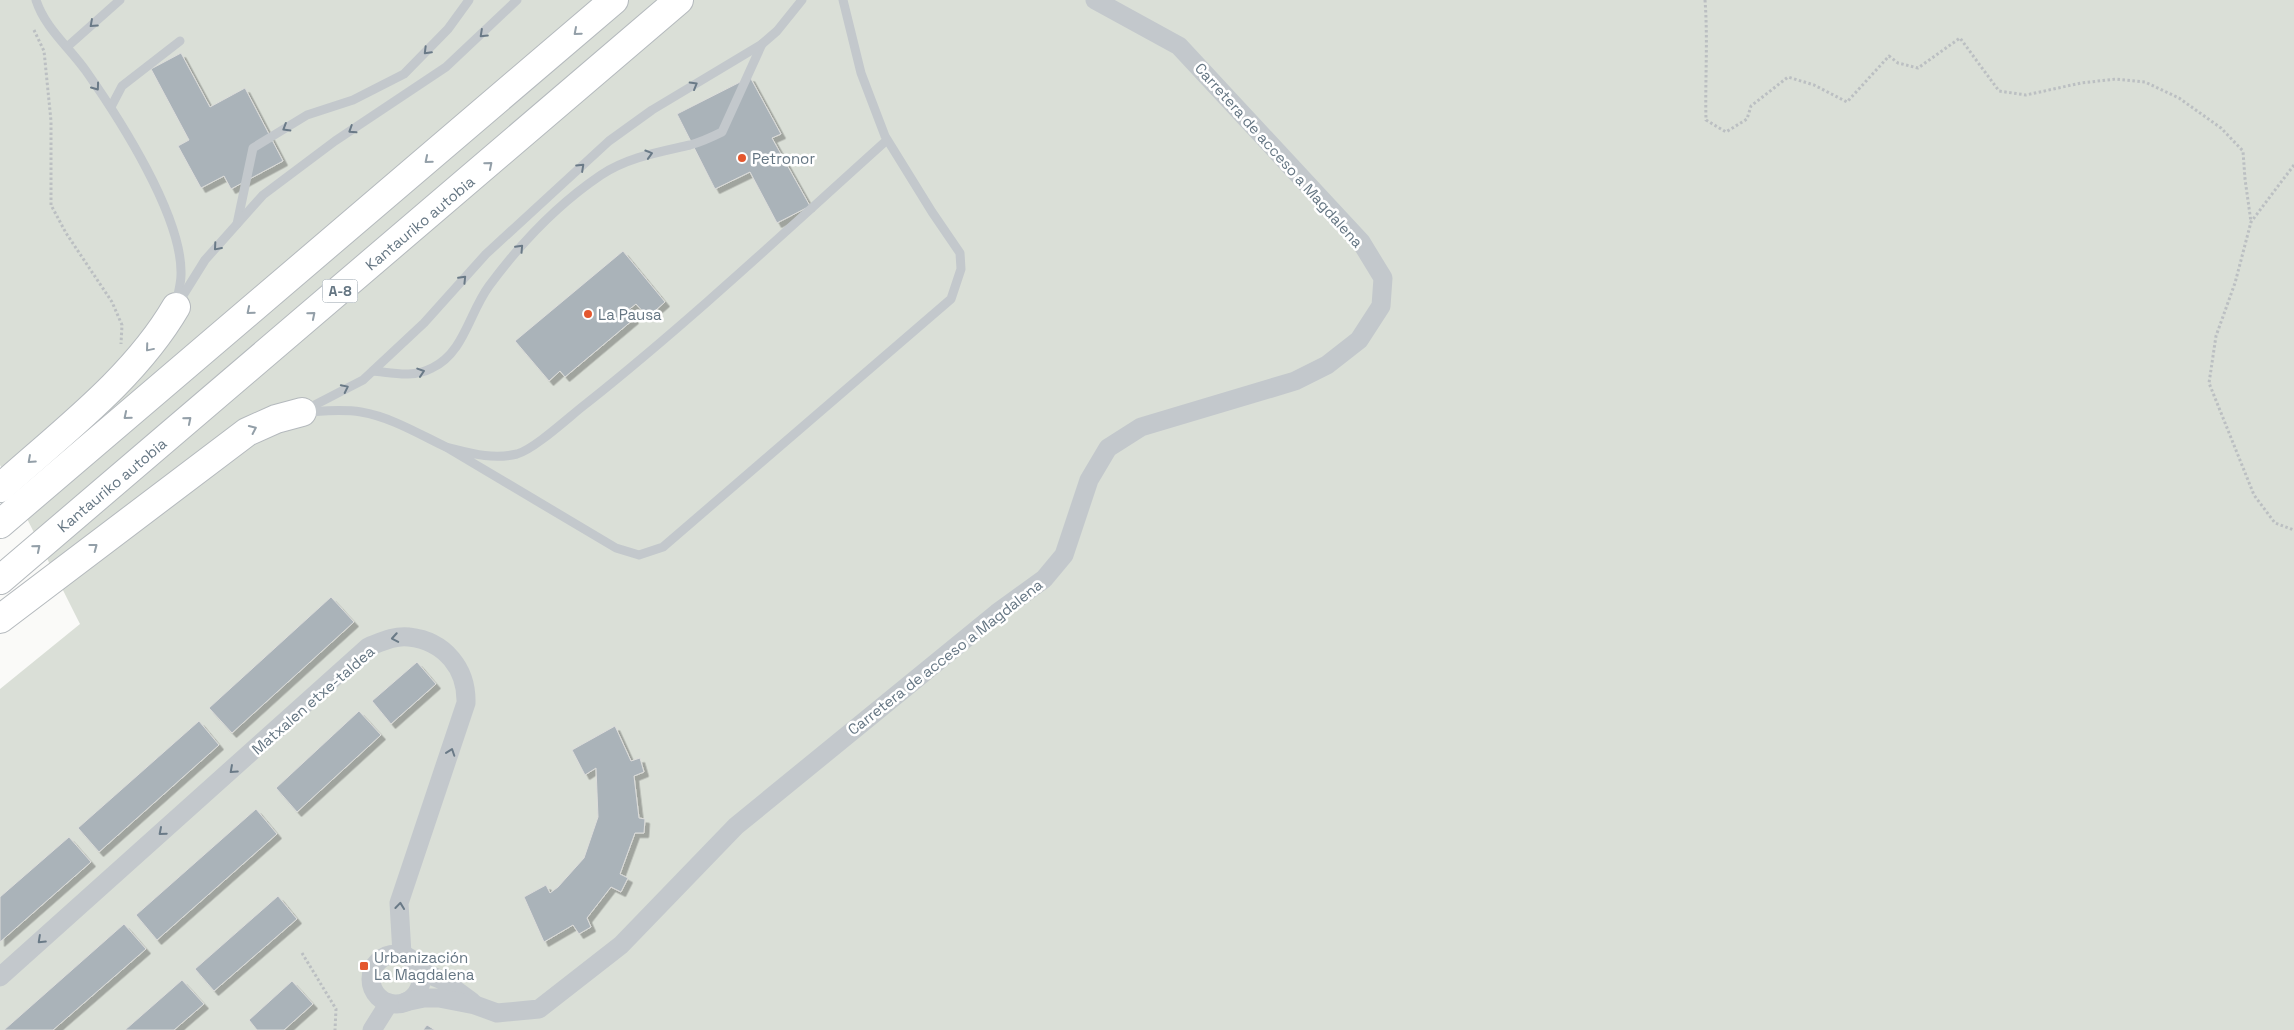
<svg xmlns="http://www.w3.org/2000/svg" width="2294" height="1030" font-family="'Space Grotesk',sans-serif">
<defs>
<filter id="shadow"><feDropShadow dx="4.5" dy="4.5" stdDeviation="0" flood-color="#0004"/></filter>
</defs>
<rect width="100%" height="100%" fill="#fafaf8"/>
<path fill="#dadfd7" d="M0,0H2294V1030H0V689L80,624L0,465Z"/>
<g fill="#aab3b9" stroke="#dcdcda" filter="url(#shadow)">
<path d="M181,53L210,107L245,88L283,161L231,189L224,176L201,188L178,146L189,140L151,69Z"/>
<path d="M750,77L781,134L772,138L810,206L777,223L750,172L715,189L677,114Z"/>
<path d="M623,251L665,302L648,317L636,304L627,311L634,319L565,377L560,371L549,381L515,341Z"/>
<path d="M331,597L354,622L232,733L209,708Z"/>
<path d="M417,662L436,684L391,724L372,701Z"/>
<path d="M359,711L381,735L297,812L276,788Z"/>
<path d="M199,721L219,745L99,852L78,828Z"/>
<path d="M615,726L631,761L640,758L644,772L634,776L639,818L645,819L644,833H635L620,874L628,878L621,892L611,887L587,918L591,927L579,934L573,925L544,942L524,897L546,885L550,893L558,887L584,858L598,817L596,768L585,775L572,750Z"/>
<path d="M256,809L277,834L157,940L136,915Z"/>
<path d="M69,837L91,862L0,942V897Z"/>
<path d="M278,896L297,919L214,991L195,969Z"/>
<path d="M124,924L146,949L53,1030H4Z"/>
<path d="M182,980L204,1004L174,1030H125Z"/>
<path d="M292,981L313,1004L284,1030H257L249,1020Z"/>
<path d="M427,1025L435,1030H423Z"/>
</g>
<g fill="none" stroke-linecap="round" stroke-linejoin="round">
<g stroke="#b4b9bd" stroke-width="30">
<g id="highway">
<path d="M0,488C61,433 134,379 176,307"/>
<path d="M0,524L614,0"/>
<path d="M0,580L679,0"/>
<path d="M0,619L247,432L276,419L302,412"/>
</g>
</g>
<g stroke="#bbbfc2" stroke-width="3" stroke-dasharray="2.5 2.5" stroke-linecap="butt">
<path d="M1705,0C1708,40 1705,80 1706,120L1726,132L1747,119L1751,106L1788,77L1814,85L1847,102L1889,56L1898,63L1918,68L1960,38L1999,91L2026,95L2081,83L2116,79L2145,82L2179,98L2221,128L2243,151L2245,179L2251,222"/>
<path d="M34,30L44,51L51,121V205L66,233L112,302L122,325L121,344"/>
<path d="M2294,165L2251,222L2235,283L2216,336L2209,383L2254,495L2275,523L2294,530"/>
<path d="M302,953L336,1009L335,1030"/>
</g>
<g stroke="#c3c8cc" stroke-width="9">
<path d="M36,0C45,28 69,47 86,71C119,118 183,217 181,275C181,283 178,293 177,301"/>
<path d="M843,0L861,73L885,136L932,212L960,253L961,269L951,299L663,547L639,555L616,548L446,447C470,453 492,460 517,454C535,449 571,415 587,403C691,320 788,229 887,140"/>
<path d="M67,47L120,0"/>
<path d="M111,107L122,86L180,41"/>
<path d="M237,224L253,148L307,115L353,100L404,74L448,29L469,0"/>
<path d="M177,305L205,260L263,195L335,141L446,67L517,0"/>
<path d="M373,371C394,373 413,378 432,368C464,353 469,313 489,286C520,244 558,204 601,175C628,157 660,152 690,145C701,142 712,137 722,132L762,44"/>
<path d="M305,410L363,380L424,323L486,254L609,141L652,110L762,44L777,31L802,0"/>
<path d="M306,412C325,411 342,409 361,412C391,417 419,434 446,447"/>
</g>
<g stroke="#c3c8cc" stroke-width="19">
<circle cx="396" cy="979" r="25"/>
<path d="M420,971L442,980L472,1002"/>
<path d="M0,977L368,647C381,642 395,635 409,637C445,641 467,669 466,703L399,903L402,954"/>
<path d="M405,1002L424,998H439L475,1005L497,1013L539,1009L621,945L736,826L997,613L1044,579L1064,555L1089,480L1108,448L1141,427L1295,381L1327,365L1359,340L1381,306L1383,278L1361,242L1179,46L1095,0"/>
<path d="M372,1030L389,1003"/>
</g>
<use href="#highway" stroke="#fff" stroke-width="28"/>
</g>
<defs><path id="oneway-chevron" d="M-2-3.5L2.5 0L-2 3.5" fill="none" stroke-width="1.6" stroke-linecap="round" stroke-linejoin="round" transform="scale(1.25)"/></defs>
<g stroke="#6a7a87">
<use href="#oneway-chevron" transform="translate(93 24) rotate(138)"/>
<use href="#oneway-chevron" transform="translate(483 34) rotate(137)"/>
<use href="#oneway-chevron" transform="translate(427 51) rotate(135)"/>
<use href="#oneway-chevron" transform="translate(694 85) rotate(-30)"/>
<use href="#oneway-chevron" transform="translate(96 87) rotate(54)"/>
<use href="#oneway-chevron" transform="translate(286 128) rotate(149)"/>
<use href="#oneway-chevron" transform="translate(352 130) rotate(147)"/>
<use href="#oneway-chevron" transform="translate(649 154) rotate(-17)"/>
<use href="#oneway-chevron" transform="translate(581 167) rotate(-43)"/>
<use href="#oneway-chevron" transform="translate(217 247) rotate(131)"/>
<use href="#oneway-chevron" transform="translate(520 248) rotate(-47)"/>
<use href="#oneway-chevron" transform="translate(463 279) rotate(-46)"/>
<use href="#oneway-chevron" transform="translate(421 372) rotate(-18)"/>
<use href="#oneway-chevron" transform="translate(345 388) rotate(-26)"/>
<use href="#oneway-chevron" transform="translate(395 638) rotate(170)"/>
<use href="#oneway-chevron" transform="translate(451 752) rotate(-71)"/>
<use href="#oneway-chevron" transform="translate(233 770) rotate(138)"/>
<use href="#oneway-chevron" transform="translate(162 832) rotate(139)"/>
<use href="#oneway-chevron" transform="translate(400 906) rotate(-84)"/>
<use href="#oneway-chevron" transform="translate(41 940) rotate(137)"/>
</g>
<g stroke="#939fa8">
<use href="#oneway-chevron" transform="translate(577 32) rotate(139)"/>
<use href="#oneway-chevron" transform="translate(428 160) rotate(140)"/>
<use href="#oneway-chevron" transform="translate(489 165) rotate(-40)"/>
<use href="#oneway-chevron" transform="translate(250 311) rotate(140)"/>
<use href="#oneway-chevron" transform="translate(312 315) rotate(-40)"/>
<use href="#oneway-chevron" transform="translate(149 348) rotate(130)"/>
<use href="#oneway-chevron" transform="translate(127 416) rotate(140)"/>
<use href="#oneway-chevron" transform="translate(188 420) rotate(-40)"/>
<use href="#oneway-chevron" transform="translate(253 429) rotate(-25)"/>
<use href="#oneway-chevron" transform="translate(31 460) rotate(138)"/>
<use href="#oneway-chevron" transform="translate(94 547) rotate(-37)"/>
<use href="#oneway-chevron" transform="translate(37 548) rotate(-40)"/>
</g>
<g fill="#e4572e" stroke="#fff" stroke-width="2">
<circle cx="742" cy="158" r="5"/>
<circle cx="588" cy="314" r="5"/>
<rect x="359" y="961" width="10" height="10" rx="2.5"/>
</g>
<g text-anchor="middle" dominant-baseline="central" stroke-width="5" stroke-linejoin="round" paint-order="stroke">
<rect fill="#fff" stroke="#939fa8" stroke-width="1" x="322.5" y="279.5" width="35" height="23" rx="4"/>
<g font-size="14" font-weight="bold" fill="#657683">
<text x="340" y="291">A-8</text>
</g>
<g font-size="15" fill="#657683" stroke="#fff">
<text transform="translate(1279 155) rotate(48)">Carretera de acceso a Magdalena</text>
<text transform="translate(420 223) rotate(-40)">Kantauriko autobia</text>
<text transform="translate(112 485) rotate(-40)">Kantauriko autobia</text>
<text transform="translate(945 657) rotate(-38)">Carretera de acceso a Magdalena</text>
<text transform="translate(313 700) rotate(-41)">Matxalen etxe-taldea</text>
</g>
<g font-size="15" fill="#657683" stroke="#fff" text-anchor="start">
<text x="752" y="158">Petronor</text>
<text x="598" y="314">La Pausa</text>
<text x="374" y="957">Urbanización<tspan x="374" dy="17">La Magdalena</tspan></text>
</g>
</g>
</svg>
